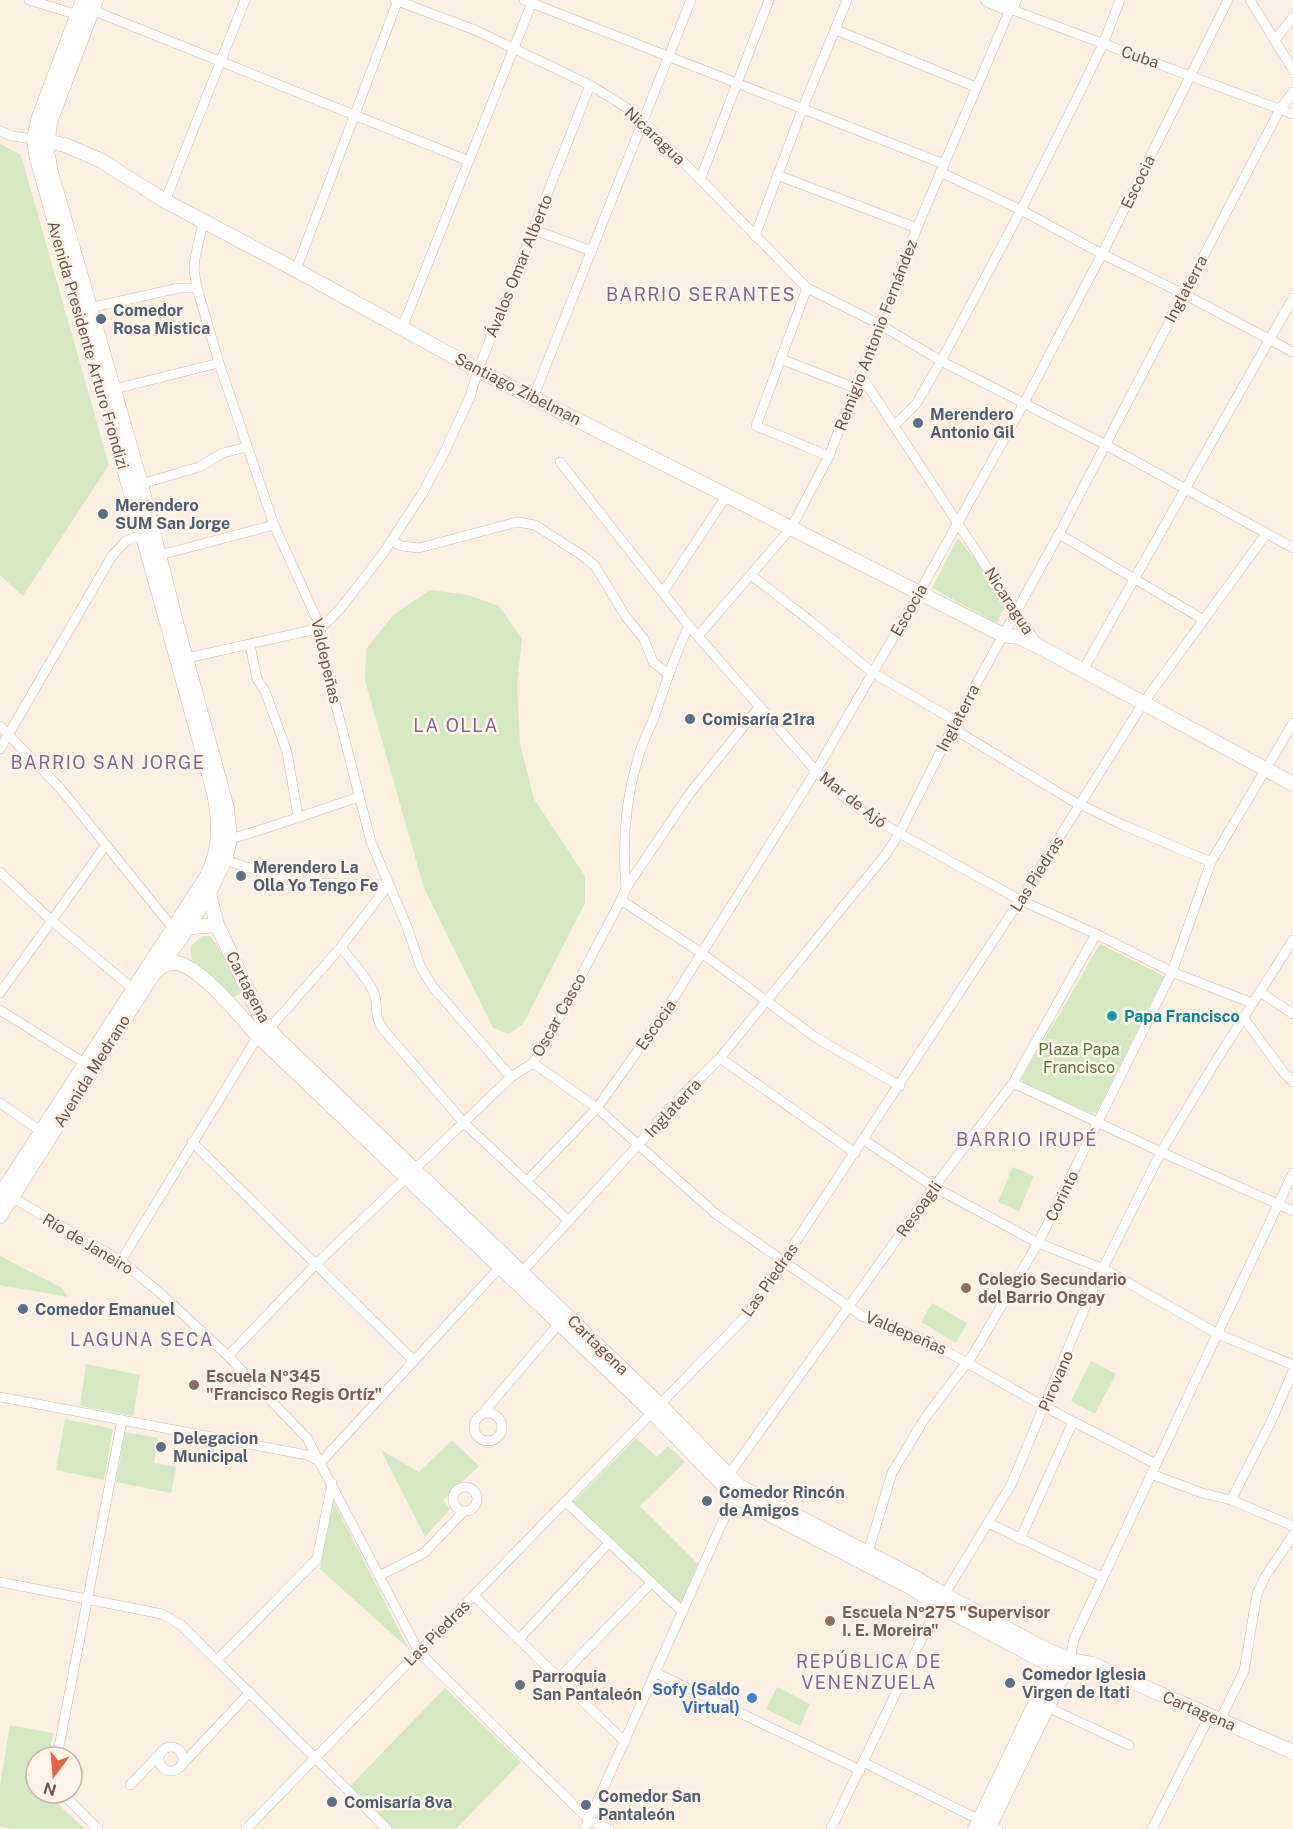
<svg xmlns="http://www.w3.org/2000/svg" width="1293" height="1829" font-family="'Public Sans',sans-serif">
<rect width="100%" height="100%" fill="#fcf0e2"/>
<g fill="#d4e9c1">
<path d="M0,144L20,154L22,159L109,465L23,596L0,575Z"/>
<path d="M958,538L1007,602L997,623L932,588Z"/>
<path d="M430,590L468,595L499,606L522,639L517,685L520,743L534,799L585,876V903L523,1024L509,1034L493,1028L424,888L365,681L366,649L393,615Z"/>
<path d="M202,936H210L215,942L243,990L241,994L233,997L193,962L191,953V946Z"/>
<path d="M1100,944L1164,976L1097,1111L1091,1113L1023,1083L1022,1078Z"/>
<path d="M1013,1167L1034,1176L1019,1211L998,1202Z"/>
<path d="M0,1256L62,1288L68,1297L0,1285Z"/>
<path d="M932,1303L967,1323L956,1343L921,1322Z"/>
<path d="M1091,1361L1116,1374L1095,1414L1071,1401Z"/>
<path d="M86,1364L140,1375L133,1416L80,1406Z"/>
<path d="M65,1419L113,1429L104,1480L56,1470Z"/>
<path d="M125,1432L158,1438L154,1463L176,1467L171,1493L116,1482Z"/>
<path d="M636,1438L657,1457L668,1446L685,1462L640,1506L698,1564L681,1604L573,1502Z"/>
<path d="M452,1440L479,1466L443,1500L450,1509L425,1537L381,1450L419,1472Z"/>
<path d="M333,1501L409,1649L320,1569Z"/>
<path d="M777,1687L810,1704L800,1726L766,1709Z"/>
<path d="M445,1688L521,1762L456,1829H393L350,1786Z"/>
<path d="M10,1725L53,1733L49,1757H36V1793H46L85,1829H13L0,1826V1786Z"/>
</g>
<g fill="none" stroke-linecap="round" stroke-linejoin="round">
<g stroke="#cfb9ac" stroke-width="10">
<g id="street">
<path d="M29,0L78,15L92,10L469,161"/>
<path d="M395,0L475,30L590,85L627,108L643,121L807,288L879,324L941,361L1104,444L1293,548"/>
<path d="M524,0L944,164"/>
<path d="M1250,0L1293,70"/>
<path d="M836,30L976,87"/>
<path d="M1275,40L1293,17"/>
<path d="M0,131L12,136L34,139"/>
<path d="M940,172L1021,210L1102,254L1184,294L1293,352"/>
<path d="M777,175L917,228"/>
<path d="M700,180L769,0"/>
<path d="M165,201L245,0"/>
<path d="M203,222L195,258L194,270L197,288L219,363L274,525L321,628L320,643L371,842L406,924L421,968L433,987L511,1077"/>
<path d="M534,230L592,251"/>
<path d="M755,236L802,110L847,0"/>
<path d="M296,270L398,0"/>
<path d="M807,288L756,426L829,456"/>
<path d="M89,308L179,288H197"/>
<path d="M402,328L533,0"/>
<path d="M781,359L855,388"/>
<path d="M860,374L1037,644"/>
<path d="M114,389L219,363"/>
<path d="M533,398L691,0"/>
<path d="M894,426L916,404L941,361L1021,210L1080,92L1103,44L1120,0"/>
<path d="M560,462L689,626L816,771L839,793L872,818L1020,900L1096,934L1172,972L1252,1003"/>
<path d="M141,484L199,467L223,453L247,447"/>
<path d="M1059,534L1204,620"/>
<path d="M391,541L402,546L419,548L517,522L535,525L583,556L595,566L626,617L644,639L653,662L669,675"/>
<path d="M160,555L274,525"/>
<path d="M751,575L809,620L873,673L956,721"/>
<path d="M663,592L727,495"/>
<path d="M698,636L791,528L829,456L917,228L1010,9L1293,114"/>
<path d="M250,645L257,679L265,691L287,752L298,816"/>
<path d="M187,658L321,628L340,609L382,555L422,494L443,455L470,397L478,370L590,85"/>
<path d="M1083,670L1293,298"/>
<path d="M0,726L60,788L172,927"/>
<path d="M952,728L1071,800L1123,825L1211,862"/>
<path d="M0,749L112,556L126,541L147,532"/>
<path d="M230,839C273,827 316,811 359,797"/>
<path d="M225,860L283,879L313,883L388,885"/>
<path d="M0,872L51,920L133,989"/>
<path d="M626,888C622,843 625,799 639,755C643,740 651,727 656,712C666,683 675,653 689,626"/>
<path d="M621,900L703,954L815,1037L900,1086"/>
<path d="M341,947C352,962 367,977 374,993C379,1007 373,1016 383,1029L464,1123L569,1221"/>
<path d="M1260,992L1293,1014"/>
<path d="M0,993L105,846"/>
<path d="M0,1010L89,1066"/>
<path d="M1243,1017L1284,1073L1293,1082"/>
<path d="M720,1058L855,1153"/>
<path d="M533,1063L597,1108L716,1214L862,1316L932,1343L1045,1407L1156,1464"/>
<path d="M1013,1083L1161,1152L1293,1211"/>
<path d="M0,1103L42,1132"/>
<path d="M864,1140L934,1187L1038,1243L1104,1269L1218,1334L1293,1365"/>
<path d="M192,1142L414,1361"/>
<path d="M527,1181L597,1108L661,1018L816,771L919,593L1024,403L1102,254L1228,0"/>
<path d="M13,1198L121,1261L158,1291L228,1356L307,1438L419,1652L589,1820L609,1829"/>
<path d="M121,1261L258,1036L269,1029L341,947L388,885"/>
<path d="M521,1273L639,1144L666,1112L720,1058L886,854L899,834L956,721L1059,534L1280,109L1293,92"/>
<path d="M228,1356L316,1264L511,1077L533,1063L544,1046L621,900L626,888L690,793L760,706"/>
<path d="M0,1397L307,1455L321,1462"/>
<circle cx="488" cy="1427" r="14"/>
<path d="M482,1414L563,1319"/>
<path d="M321,1462L502,1265"/>
<path d="M1151,1474L1202,1493L1231,1500L1293,1526"/>
<path d="M728,1476L934,1187L1013,1083L1096,934"/>
<circle cx="465" cy="1499" r="12"/>
<path d="M1231,1500L1271,1422L1293,1371"/>
<path d="M566,1502L683,1612"/>
<path d="M988,1523L1102,1577"/>
<path d="M1020,1539L1073,1422"/>
<path d="M867,1556L892,1473L925,1418L974,1353L1038,1243L1172,972L1211,862L1293,723"/>
<path d="M379,1576L424,1553L464,1511"/>
<path d="M0,1582L162,1614L181,1625L387,1829"/>
<path d="M474,1596L625,1742"/>
<path d="M519,1639L609,1543"/>
<path d="M217,1660L317,1559L332,1483"/>
<path d="M1070,1660L1074,1639L1293,1173"/>
<path d="M656,1673L860,1770"/>
<path d="M558,1679L651,1583"/>
<path d="M1047,1707L1129,1745"/>
<path d="M1220,1720L1244,1671L1257,1594L1265,1577L1293,1535"/>
<circle cx="171" cy="1759" r="12"/>
<path d="M57,1757L122,1420"/>
<path d="M863,1762L998,1829"/>
<path d="M180,1767L250,1692"/>
<path d="M130,1785L161,1753"/>
<path d="M62,1793L98,1829"/>
<path d="M246,1829L749,1313L1020,900L1144,702L1266,534"/>
<path d="M585,1829L736,1492"/>
<path d="M831,1829L938,1605L1011,1485L1094,1286L1161,1152L1214,1064L1293,940"/>
<path d="M1152,1829L1210,1715"/>
</g>
</g>
<g stroke="#d2b8a9" stroke-width="15">
<g id="secondary">
<path d="M988,0L1010,9L1014,0"/>
<path d="M34,139L65,145L100,160L165,201L296,270L478,370L1003,635L1018,637L1038,646L1293,784"/>
<path d="M209,893L217,925L262,1020L276,1037L660,1405L739,1486L916,1578L945,1595L1043,1648L1070,1660L1092,1664L1293,1752"/>
<path d="M181,928L217,925"/>
<path d="M158,969C163,966 169,962 176,963C199,965 242,1018 258,1036L652,1412L734,1496L910,1587L938,1605L1037,1658L1054,1665L1070,1660"/>
<path d="M0,1195L207,876C221,848 220,819 213,789L142,533L36,155L34,139L38,120L83,0"/>
<path d="M0,1216L150,979L181,938L209,893L225,860L230,839L227,808L175,618L141,484L51,172L47,151L50,122L96,0"/>
<path d="M975,1829L1057,1658"/>
<path d="M988,1829L1070,1660"/>
</g>
</g>
<use href="#street" stroke="#fff" stroke-width="9"/>
<use href="#secondary" stroke="#fff" stroke-width="14"/>
</g>
<g fill="#5c6f8a" stroke="#fff4e7" stroke-width="2">
<circle cx="101" cy="319" r="6"/>
<circle cx="918" cy="423" r="6"/>
<circle cx="103" cy="514" r="6"/>
<circle cx="690" cy="719" r="6"/>
<circle cx="241" cy="876" r="6"/>
<circle cx="23" cy="1309" r="6"/>
<circle cx="161" cy="1447" r="6"/>
<circle cx="707" cy="1501" r="6"/>
<circle cx="1010" cy="1683" r="6"/>
<circle cx="332" cy="1802" r="6"/>
<circle cx="586" cy="1805" r="6"/>
</g>
<circle fill="#0f9aa8" stroke="#fff4e7" stroke-width="2" cx="1112" cy="1016" r="6"/>
<g fill="#8d6e63" stroke="#fff4e7" stroke-width="2">
<circle cx="966" cy="1288" r="6"/>
<circle cx="194" cy="1385" r="6"/>
<circle cx="830" cy="1621" r="6"/>
</g>
<circle fill="#6b7280" stroke="#fff4e7" stroke-width="2" cx="520" cy="1685" r="6"/>
<circle fill="#3f7fe0" stroke="#fff4e7" stroke-width="2" cx="752" cy="1698" r="6"/>
<g text-anchor="middle" dominant-baseline="central" stroke-width="5" stroke-linejoin="round" paint-order="stroke">
<g font-size="16" fill="#735549" stroke="#fff4e7">
<text transform="translate(1140 57) rotate(19)">Cuba</text>
<text transform="translate(655 136) rotate(43)">Nicaragua</text>
<text transform="translate(1138 182) rotate(-64)">Escocia</text>
<text transform="translate(519 266) rotate(-68)">Ávalos Omar Alberto</text>
<text transform="translate(1186 289) rotate(-62)">Inglaterra</text>
<text transform="translate(876 335) rotate(-69)">Remigio Antonio Fernández</text>
<text transform="translate(88 345) rotate(74)">Avenida Presidente Arturo Frondizi</text>
<text transform="translate(518 389) rotate(27)">Santiago Zibelman</text>
<text transform="translate(1009 601) rotate(57)">Nicaragua</text>
<text transform="translate(909 610) rotate(-60)">Escocia</text>
<text transform="translate(326 661) rotate(77)">Valdepeñas</text>
<text transform="translate(958 718) rotate(-62)">Inglaterra</text>
<text transform="translate(853 800) rotate(38)">Mar de Ajó</text>
<text transform="translate(1037 874) rotate(-58)">Las Piedras</text>
<text transform="translate(248 987) rotate(63)">Cartagena</text>
<text transform="translate(559 1015) rotate(-61)">Oscar Casco</text>
<text transform="translate(656 1025) rotate(-55)">Escocia</text>
<text transform="translate(92 1071) rotate(-58)">Avenida Medrano</text>
<text transform="translate(673 1108) rotate(-47)">Inglaterra</text>
<text transform="translate(1062 1196) rotate(-64)">Corinto</text>
<text transform="translate(919 1209) rotate(-54)">Resoagli</text>
<text transform="translate(88 1244) rotate(31)">Río de Janeiro</text>
<text transform="translate(770 1280) rotate(-55)">Las Piedras</text>
<text transform="translate(906 1333) rotate(23)">Valdepeñas</text>
<text transform="translate(598 1345) rotate(44)">Cartagena</text>
<text transform="translate(1056 1381) rotate(-67)">Pirovano</text>
<text transform="translate(437 1633) rotate(-45)">Las Piedras</text>
<text transform="translate(1199 1711) rotate(23)">Cartagena</text>
</g>
<g font-size="16" font-weight="bold" fill="#4e5e75" stroke="#fff4e7" text-anchor="start">
<text x="113" y="310">Comedor<tspan x="113" dy="18">Rosa Mistica</tspan></text>
<text x="930" y="414">Merendero<tspan x="930" dy="18">Antonio Gil</tspan></text>
<text x="115" y="505">Merendero<tspan x="115" dy="18">SUM San Jorge</tspan></text>
<text x="702" y="719">Comisaría 21ra</text>
<text x="253" y="867">Merendero La<tspan x="253" dy="18">Olla Yo Tengo Fe</tspan></text>
<text x="35" y="1309">Comedor Emanuel</text>
<text x="173" y="1438">Delegacion<tspan x="173" dy="18">Municipal</tspan></text>
<text x="719" y="1492">Comedor Rincón<tspan x="719" dy="18">de Amigos</tspan></text>
<text x="1022" y="1674">Comedor Iglesia<tspan x="1022" dy="18">Virgen de Itati</tspan></text>
<text x="598" y="1796">Comedor San<tspan x="598" dy="18">Pantaleón</tspan></text>
<text x="344" y="1802">Comisaría 8va</text>
</g>
<g font-size="16" font-weight="bold" fill="#0d838f" stroke="#fff4e7" text-anchor="start">
<text x="1124" y="1016">Papa Francisco</text>
</g>
<g font-size="16" fill="#557841" stroke="#fff4e7">
<text x="1079" y="1049">Plaza Papa<tspan x="1079" dy="18">Francisco</tspan></text>
</g>
<g font-size="16" font-weight="bold" fill="#785e54" stroke="#fff4e7" text-anchor="start">
<text x="978" y="1279">Colegio Secundario<tspan x="978" dy="18">del Barrio Ongay</tspan></text>
<text x="206" y="1376">Escuela Nº345<tspan x="206" dy="18">"Francisco Regis Ortíz"</tspan></text>
<text x="842" y="1612">Escuela Nº275 "Supervisor<tspan x="842" dy="18">I. E. Moreira"</tspan></text>
</g>
<g font-size="16" font-weight="bold" fill="#5b616d" stroke="#fff4e7" text-anchor="start">
<text x="532" y="1676">Parroquia<tspan x="532" dy="18">San Pantaleón</tspan></text>
</g>
<g font-size="16" font-weight="bold" fill="#366cbe" stroke="#fff4e7" text-anchor="end">
<text x="740" y="1689">Sofy (Saldo<tspan x="740" dy="18">Virtual)</tspan></text>
</g>
<g font-size="18" letter-spacing="1.5" fill="#826496" stroke="#fff4e7">
<text x="701" y="294">BARRIO SERANTES</text>
<text x="456" y="725">LA OLLA</text>
<text x="108" y="762">BARRIO SAN JORGE</text>
<text x="1027" y="1139">BARRIO IRUPÉ</text>
<text x="142" y="1339">LAGUNA SECA</text>
<text x="869" y="1661">REPÚBLICA DE<tspan x="869" dy="21">VENENZUELA</tspan></text>
</g>
</g>
<g transform="translate(54 1775) rotate(196)"><circle r="28" fill="#fff4e7" stroke="#c7b4a8" stroke-width="1.5"/>
<path d="M0-4.5L10 22L0 15L-10 22Z" fill="#e56047"/>
<text y="-9" font-size="16" font-weight="bold" text-anchor="middle" fill="#735549">N</text>
</g>
</svg>
